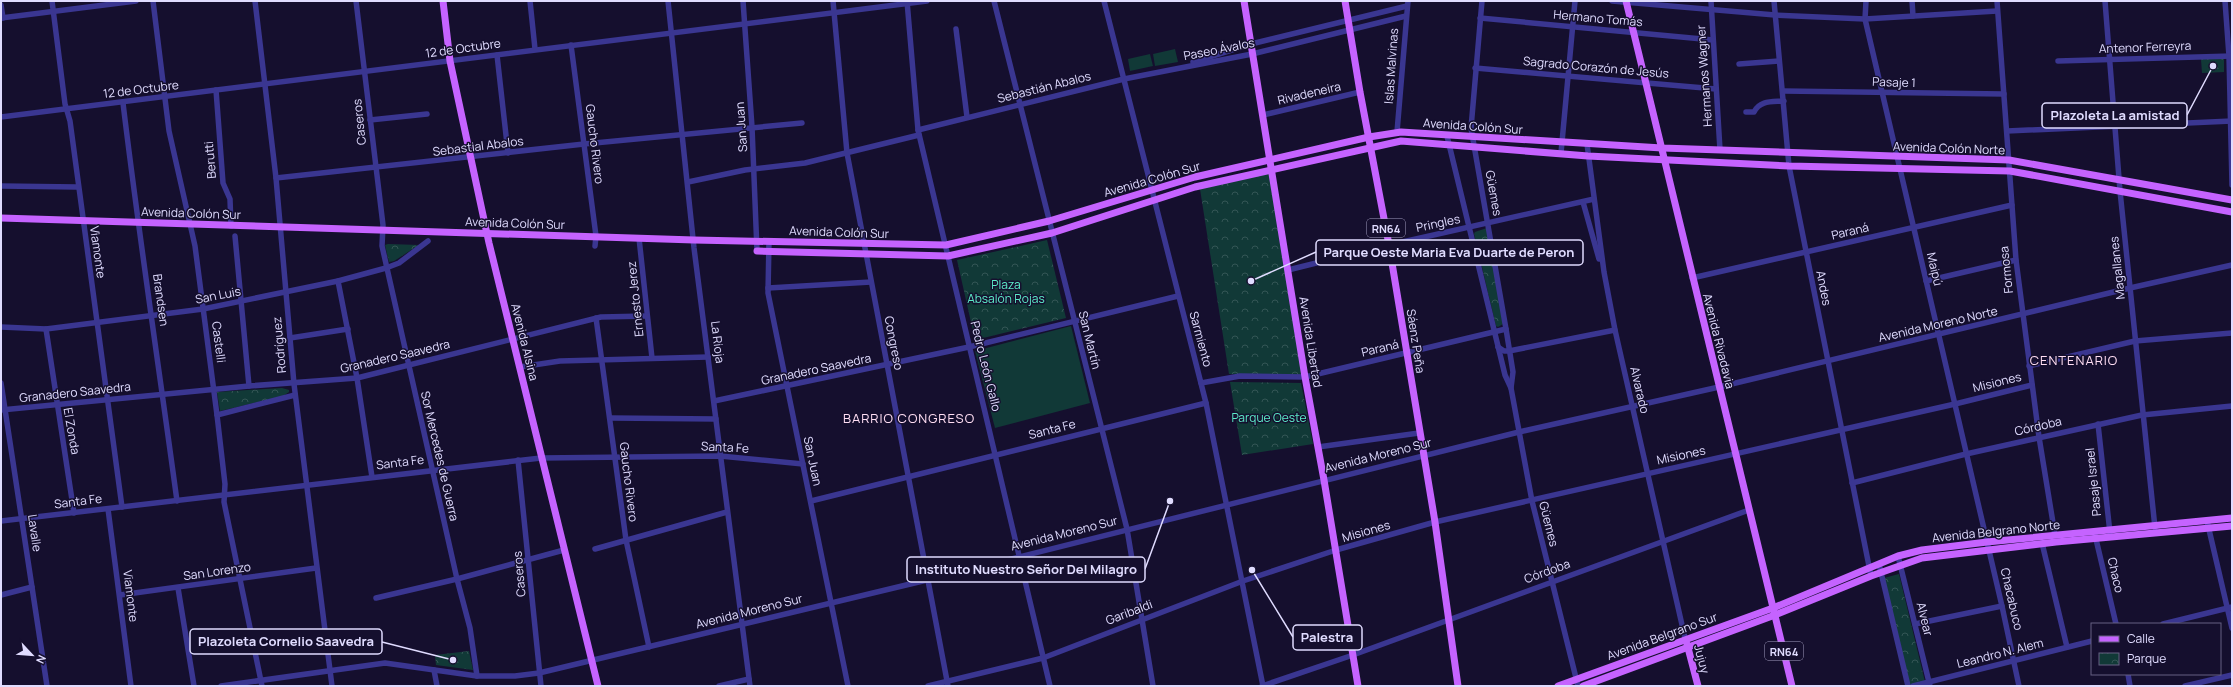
<svg xmlns="http://www.w3.org/2000/svg" width="2233" height="687" font-family="Manrope,sans-serif">
<defs>
<pattern id="park-crowns" width="20" height="18" patternUnits="userSpaceOnUse"><rect width="20" height="18" fill="#113937"/><path d="M2 6a3 3 0 1 1 6 0M12 15a3 3 0 1 1 6 0" fill="none" stroke="#355"/></pattern>
</defs>
<rect width="100%" height="100%" fill="#150f2e"/>
<g fill="#113937">
<path d="M1175,49L1178,62L1155,66L1153,54Z"/>
<path d="M1150,54L1153,66L1130,71L1128,59Z"/>
<path d="M1071,326L1090,403L995,428L975,351Z"/>
</g>
<g fill="url(#park-crowns)">
<path d="M2201,59H2224V72L2202,73Z"/>
<path d="M1271,173L1303,375L1229,374L1200,189Z"/>
<path d="M1487,228L1503,324L1498,327L1496,326L1474,234L1475,232Z"/>
<path d="M1047,240L1066,318L975,340L957,260Z"/>
<path d="M388,244L419,245L394,261L389,262L385,245Z"/>
<path d="M1230,382L1301,383L1313,444L1242,455Z"/>
<path d="M282,388L289,390V392L283,396L220,411L217,392Z"/>
<path d="M1899,574L1926,686H1910L1884,578Z"/>
<path d="M469,651L473,670L436,665L435,655Z"/>
</g>
<g fill="none" stroke-linecap="round" stroke-linejoin="round">
<g stroke="#3a3691" stroke-width="5.5">
<path d="M52,1L65,104L70,121L122,507"/>
<path d="M153,1L169,131L195,246L217,415L225,484L224,502L262,686"/>
<path d="M255,1L276,178L294,384L332,686"/>
<path d="M356,1L383,225L382,246L457,579L470,628L477,676"/>
<path d="M530,1L535,49"/>
<path d="M668,1L694,248L750,686"/>
<path d="M743,1L752,127L757,251"/>
<path d="M833,1L847,153L948,686"/>
<path d="M907,1L918,130L1050,686"/>
<path d="M994,1L1127,529L1153,686"/>
<path d="M1104,1L1206,403L1263,686"/>
<path d="M1482,1L1471,128L1506,329L1513,372L1511,388"/>
<path d="M1612,1L1775,15L1865,19L1997,11"/>
<path d="M1711,1L1720,150"/>
<path d="M1774,1L1789,166L1871,576"/>
<path d="M1866,1L1865,19L2002,606L2019,686"/>
<path d="M1912,1L1913,16"/>
<path d="M1997,1L2016,260L2039,437L2055,535"/>
<path d="M2105,1L2120,191L2155,528"/>
<path d="M2225,1L2229,56L2232,185"/>
<path d="M1,5L3,18"/>
<path d="M1,18L136,1"/>
<path d="M1480,18L1713,40"/>
<path d="M956,29L967,117"/>
<path d="M571,45L596,236L595,246"/>
<path d="M497,55L508,153"/>
<path d="M2058,61L2232,56"/>
<path d="M1193,62L1251,44L1407,6"/>
<path d="M1739,64L1779,61"/>
<path d="M1475,68L1716,89"/>
<path d="M216,90L223,183L230,199L231,226"/>
<path d="M1783,91L2004,94"/>
<path d="M123,103C139,236 159,368 177,501"/>
<path d="M1746,112H1754C1760,100 1772,102 1784,101"/>
<path d="M1263,115L1360,92"/>
<path d="M1,117L927,1"/>
<path d="M370,120L427,114"/>
<path d="M918,130L1124,79L1252,54L1406,16"/>
<path d="M2007,131L2232,121"/>
<path d="M1397,132L1408,1"/>
<path d="M1447,136L1505,375L1511,388L1532,501L1578,686"/>
<path d="M1587,144L1604,272L1615,330L1685,638"/>
<path d="M1561,153L1575,1"/>
<path d="M276,178L584,144L802,123"/>
<path d="M688,182L745,170L805,163L919,135"/>
<path d="M1,186L77,187"/>
<path d="M1583,202L1599,259"/>
<path d="M235,236L249,386"/>
<path d="M639,238L652,358"/>
<path d="M769,241L768,293L848,686"/>
<path d="M1288,270L1389,245L1594,199"/>
<path d="M1692,278L2012,205"/>
<path d="M338,281L357,378L372,477"/>
<path d="M1926,281L2016,260"/>
<path d="M768,288L871,282"/>
<path d="M596,318L626,540L649,647"/>
<path d="M1,327L46,329L203,309L338,281L386,268L399,263L428,241"/>
<path d="M46,329L74,513"/>
<path d="M290,338L348,329"/>
<path d="M1498,347L1504,351H1509L1615,330"/>
<path d="M2029,366L2135,341L2232,333"/>
<path d="M520,367L560,361L708,357"/>
<path d="M1,383L47,686"/>
<path d="M1201,383L1240,376L1305,377L1506,329"/>
<path d="M714,401L969,347L1178,296"/>
<path d="M1,410L249,386L357,378L601,317L647,316"/>
<path d="M217,415L295,395"/>
<path d="M611,418L716,419"/>
<path d="M2098,424L2110,533"/>
<path d="M1318,447L1419,433"/>
<path d="M518,460L541,686"/>
<path d="M1852,483L1966,454L2142,415L2232,406"/>
<path d="M811,501L1206,403"/>
<path d="M108,509L131,686"/>
<path d="M1,521L541,458L720,456L803,464"/>
<path d="M2207,521L2232,628"/>
<path d="M2095,535L2116,624"/>
<path d="M2042,543L2067,647"/>
<path d="M595,549L727,512"/>
<path d="M1898,556L1930,686"/>
<path d="M1879,564L1908,686"/>
<path d="M178,588L194,686"/>
<path d="M1,595L32,587"/>
<path d="M120,595L316,568"/>
<path d="M376,598L457,579L564,550"/>
<path d="M1915,624L2002,606"/>
<path d="M2163,624L2232,607"/>
<path d="M434,670L437,686"/>
<path d="M2128,674L2130,686"/>
<path d="M221,686L385,663L477,676H515L539,673L927,580L1519,432L1719,387L2130,288L2232,265"/>
<path d="M719,686L749,679"/>
<path d="M928,686L1043,658L1243,581L1336,550L1435,522L1955,404L2032,385"/>
<path d="M1262,686L1353,655L1749,510"/>
<path d="M1913,686L2092,641"/>
<path d="M2185,686L2232,675"/>
</g>
<g stroke="#c563ff" stroke-width="7">
<path d="M443,1L450,61L489,243L598,686"/>
<path d="M1244,1L1305,377L1324,480L1358,686"/>
<path d="M1345,1L1360,92L1389,245L1435,522L1458,686"/>
<path d="M1626,1L1792,686"/>
<path d="M1,218L694,240L946,245L1049,221L1195,177L1369,137L1401,132L1662,148L2009,160L2232,200"/>
<path d="M757,251L948,256L1052,233L1195,187L1401,141L1588,156L1789,166L2010,171L2232,212"/>
<path d="M1687,644L1698,686"/>
<path d="M1558,686L1773,608L1898,556L1922,550L1987,542L2232,518"/>
<path d="M1583,686L1775,615L1871,576L1922,558L2056,542L2232,526"/>
</g>
</g>
<g text-anchor="middle" dominant-baseline="central" stroke-width="3" stroke-linejoin="round" paint-order="stroke">
<g fill="#150f2e" stroke="#a39ec0" stroke-width="1">
<rect x="1367" y="219" width="38" height="18" rx="3"/>
<rect x="1765" y="642" width="38" height="18" rx="3"/>
</g>
<g font-size="11" font-weight="bold" fill="#e0dcff">
<text x="1386" y="228">RN64</text>
<text x="1784" y="651">RN64</text>
</g>
<g font-size="12" fill="#e0dcff" stroke="#150f2e">
<text transform="translate(1598 18) rotate(5)">Hermano Tomás</text>
<text transform="translate(2145 47) rotate(-2)">Antenor Ferreyra</text>
<text transform="translate(463 48) rotate(-8)">12 de Octubre</text>
<text transform="translate(1219 49) rotate(-11)">Paseo Ávalos</text>
<text transform="translate(1391 66) rotate(-86)">Islas Malvinas</text>
<text transform="translate(1596 67) rotate(5)">Sagrado Corazón de Jesús</text>
<text transform="translate(1704 76) rotate(-94)">Hermanos Wagner</text>
<text transform="translate(1894 82) rotate(2)">Pasaje 1</text>
<text transform="translate(1044 87) rotate(-14)">Sebastián Abalos</text>
<text transform="translate(141 89) rotate(-7)">12 de Octubre</text>
<text transform="translate(1309 93) rotate(-13)">Rivadeneira</text>
<text transform="translate(359 122) rotate(-96)">Caseros</text>
<text transform="translate(1473 126) rotate(4)">Avenida Colón Sur</text>
<text transform="translate(741 127) rotate(-94)">San Juan</text>
<text transform="translate(595 144) rotate(83)">Gaucho Rivero</text>
<text transform="translate(478 146) rotate(-7)">Sebastial Abalos</text>
<text transform="translate(1949 148) rotate(2)">Avenida Colón Norte</text>
<text transform="translate(210 160) rotate(-95)">Berutti</text>
<text transform="translate(1152 179) rotate(-16)">Avenida Colón Sur</text>
<text transform="translate(1494 193) rotate(80)">Güemes</text>
<text transform="translate(191 213) rotate(2)">Avenida Colón Sur</text>
<text transform="translate(515 223) rotate(2)">Avenida Colón Sur</text>
<text transform="translate(1438 223) rotate(-12)">Pringles</text>
<text transform="translate(1850 231) rotate(-13)">Paraná</text>
<text transform="translate(839 232) rotate(2)">Avenida Colón Sur</text>
<text transform="translate(98 252) rotate(82)">Viamonte</text>
<text transform="translate(2117 268) rotate(-96)">Magallanes</text>
<text transform="translate(1935 269) rotate(77)">Maipú</text>
<text transform="translate(2006 270) rotate(-96)">Formosa</text>
<text transform="translate(1824 288) rotate(79)">Andes</text>
<text transform="translate(218 295) rotate(-11)">San Luis</text>
<text transform="translate(635 299) rotate(-96)">Ernesto Jerez</text>
<text transform="translate(161 300) rotate(82)">Brandsen</text>
<text transform="translate(1938 324) rotate(-13)">Avenida Moreno Norte</text>
<text transform="translate(1201 339) rotate(75)">Sarmiento</text>
<text transform="translate(1090 340) rotate(76)">San Martín</text>
<text transform="translate(1416 341) rotate(81)">Sáenz Peña</text>
<text transform="translate(1719 341) rotate(76)">Avenida Rivadavia</text>
<text transform="translate(219 342) rotate(83)">Castelli</text>
<text transform="translate(525 342) rotate(76)">Avenida Alsina</text>
<text transform="translate(718 342) rotate(83)">La Rioja</text>
<text transform="translate(1311 342) rotate(81)">Avenida Libertad</text>
<text transform="translate(894 343) rotate(79)">Congreso</text>
<text transform="translate(279 345) rotate(-95)">Rodríguez</text>
<text transform="translate(1380 348) rotate(-13)">Paraná</text>
<text transform="translate(395 356) rotate(-13)">Granadero Saavedra</text>
<text transform="translate(986 366) rotate(76)">Pedro León Gallo</text>
<text transform="translate(816 369) rotate(-12)">Granadero Saavedra</text>
<text transform="translate(1997 382) rotate(-14)">Misiones</text>
<text transform="translate(1640 390) rotate(77)">Alvarado</text>
<text transform="translate(75 392) rotate(-6)">Granadero Saavedra</text>
<text transform="translate(2038 426) rotate(-13)">Córdoba</text>
<text transform="translate(1052 429) rotate(-14)">Santa Fe</text>
<text transform="translate(72 431) rotate(80)">El Zonda</text>
<text transform="translate(725 447) rotate(3)">Santa Fe</text>
<text transform="translate(1378 455) rotate(-14)">Avenida Moreno Sur</text>
<text transform="translate(1681 455) rotate(-12)">Misiones</text>
<text transform="translate(440 456) rotate(77)">Sor Mercedes de Guerra</text>
<text transform="translate(813 461) rotate(78)">San Juan</text>
<text transform="translate(400 462) rotate(-7)">Santa Fe</text>
<text transform="translate(629 482) rotate(83)">Gaucho Rivero</text>
<text transform="translate(2093 482) rotate(-96)">Pasaje Israel</text>
<text transform="translate(78 501) rotate(-7)">Santa Fe</text>
<text transform="translate(1549 524) rotate(76)">Güemes</text>
<text transform="translate(1366 531) rotate(-16)">Misiones</text>
<text transform="translate(1996 531) rotate(-6)">Avenida Belgrano Norte</text>
<text transform="translate(35 533) rotate(82)">Lavalle</text>
<text transform="translate(1064 533) rotate(-14)">Avenida Moreno Sur</text>
<text transform="translate(217 571) rotate(-8)">San Lorenzo</text>
<text transform="translate(1547 571) rotate(-20)">Córdoba</text>
<text transform="translate(519 574) rotate(-95)">Caseros</text>
<text transform="translate(2116 575) rotate(77)">Chaco</text>
<text transform="translate(131 596) rotate(83)">Viamonte</text>
<text transform="translate(2012 599) rotate(77)">Chacabuco</text>
<text transform="translate(749 611) rotate(-14)">Avenida Moreno Sur</text>
<text transform="translate(1129 612) rotate(-21)">Garibaldi</text>
<text transform="translate(1925 619) rotate(76)">Alvear</text>
<text transform="translate(1662 636) rotate(-20)">Avenida Belgrano Sur</text>
<text transform="translate(2000 653) rotate(-14)">Leandro N. Alem</text>
<text transform="translate(1702 659) rotate(75)">Jujuy</text>
</g>
<g font-size="12" fill="#5cebc8" stroke="#150f2e">
<text x="1006" y="284">Plaza<tspan x="1006" dy="14">Absalón Rojas</tspan></text>
<text x="1269" y="417">Parque Oeste</text>
</g>
<g font-size="13" letter-spacing="1" fill="#ffdef3" stroke="#150f2e">
<text x="2074" y="360">CENTENARIO</text>
<text x="909" y="418">BARRIO CONGRESO</text>
</g>
</g>
<path fill="none" stroke="#e0dcff" stroke-width="1.5" d="M2213 66L2187 115M1251 281L1316 252M1170 501L1145 569M1252 570L1293 637M453 660L382 642"/>
<g fill="#e0dcff" stroke="#150f2e" stroke-width="1.5">
<circle cx="2213" cy="66" r="4"/>
<circle cx="1251" cy="281" r="4"/>
<circle cx="1170" cy="501" r="4"/>
<circle cx="1252" cy="570" r="4"/>
<circle cx="453" cy="660" r="4"/>
</g>
<g fill="#150f2e" stroke="#e0dcff" stroke-width="1.5">
<rect x="2042" y="103" width="145" height="25" rx="4"/>
<rect x="1316" y="240" width="267" height="25" rx="4"/>
<rect x="907" y="557" width="238" height="25" rx="4"/>
<rect x="1293" y="625" width="69" height="25" rx="4"/>
<rect x="190" y="629" width="192" height="25" rx="4"/>
</g>
<g font-size="13" text-anchor="middle" font-weight="bold" fill="#e0dcff">
<text x="2115" y="120">Plazoleta La amistad</text>
<text x="1449" y="257">Parque Oeste Maria Eva Duarte de Peron</text>
<text x="1026" y="574">Instituto Nuestro Señor Del Milagro</text>
<text x="1327" y="642">Palestra</text>
<text x="286" y="646">Plazoleta Cornelio Saavedra</text>
</g>
<rect width="2233" height="687" fill="none" stroke="#e0dcff" stroke-width="4"/>
<rect x="2091" y="623" width="130" height="52" fill="#150f2e" stroke="#666182"/>
<rect x="2099" y="636" width="20" height="6" fill="#c563ff" stroke="#666182"/>
<text x="2127" y="643" font-size="12" fill="#e0dcff">Calle</text>
<rect x="2099" y="653" width="20" height="12" fill="url(#park-crowns)" stroke="#666182"/>
<text x="2127" y="663" font-size="12" fill="#e0dcff">Parque</text>
<g transform="translate(32 655) rotate(116)" stroke="#150f2e" stroke-width="3" paint-order="stroke">
<path d="M0-3L7 15L0 10L-7 15Z" fill="#e0dcff"/>
<text y="-6" font-size="11" font-weight="bold" text-anchor="middle" fill="#e0dcff">N</text>
</g>
</svg>
